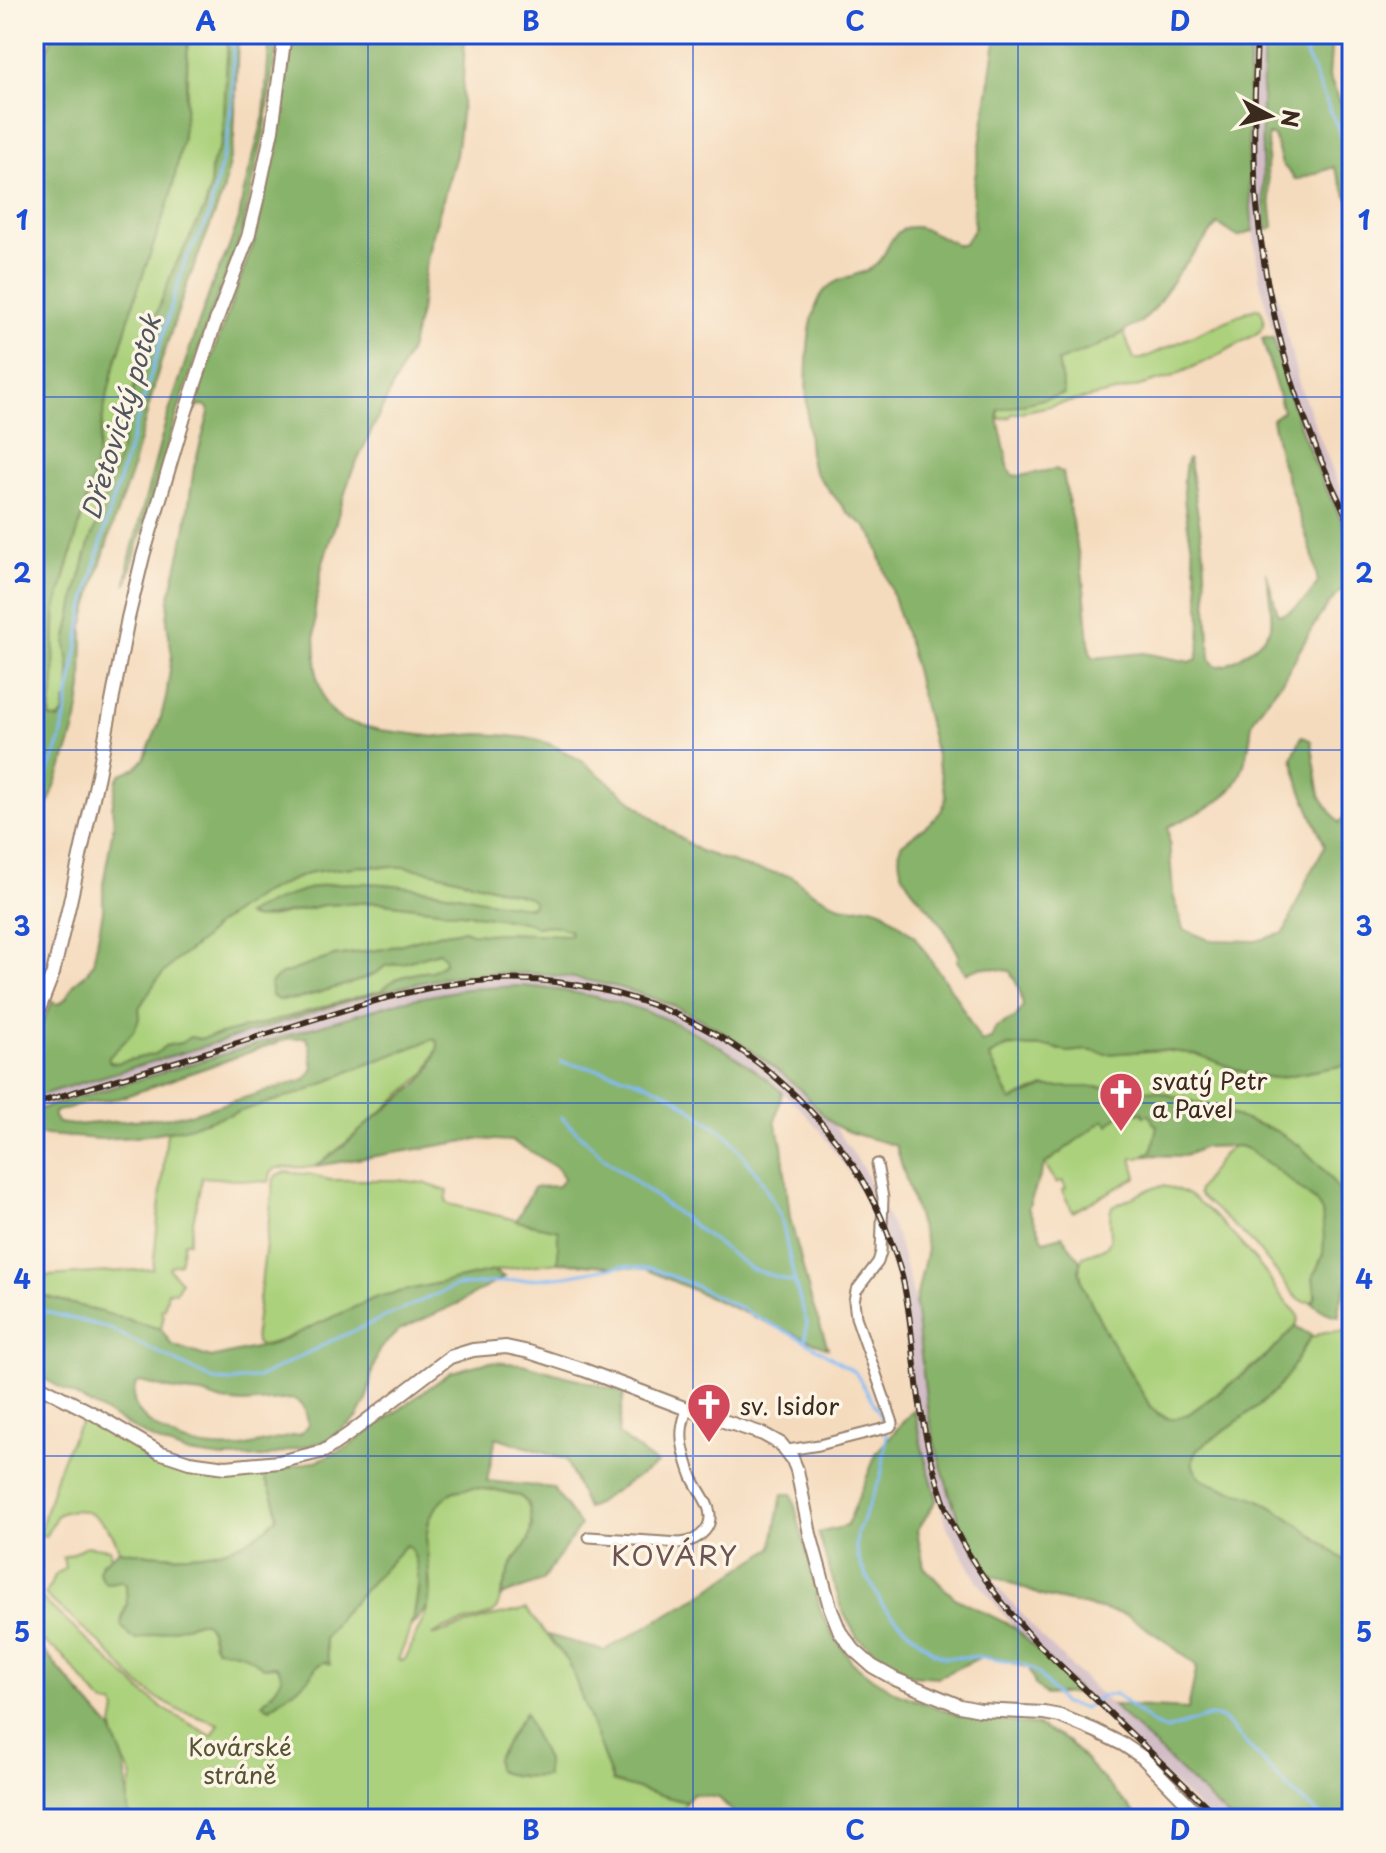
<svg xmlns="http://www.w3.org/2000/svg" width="1386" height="1853" font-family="'Playpen Sans',sans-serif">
<rect width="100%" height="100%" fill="#fcf5e5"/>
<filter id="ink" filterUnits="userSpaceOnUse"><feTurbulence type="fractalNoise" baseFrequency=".0125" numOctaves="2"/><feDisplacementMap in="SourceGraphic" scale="16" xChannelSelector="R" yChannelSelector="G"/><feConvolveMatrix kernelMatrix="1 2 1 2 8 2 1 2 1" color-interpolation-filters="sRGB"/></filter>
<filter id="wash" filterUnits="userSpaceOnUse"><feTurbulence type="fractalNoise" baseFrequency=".006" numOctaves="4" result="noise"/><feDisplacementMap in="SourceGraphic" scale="32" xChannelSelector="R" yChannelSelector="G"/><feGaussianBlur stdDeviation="1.8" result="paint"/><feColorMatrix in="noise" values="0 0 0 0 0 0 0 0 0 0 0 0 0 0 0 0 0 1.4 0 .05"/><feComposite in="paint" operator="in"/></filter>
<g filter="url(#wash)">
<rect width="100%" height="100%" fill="#f5dbbe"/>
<g fill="#d2bdc6">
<path d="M1250,34H1264L1261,160L1264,205L1273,279L1299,384L1334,474L1352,512V542L1322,480L1287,389L1260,281L1250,206L1248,161L1247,123Z"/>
<path d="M491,973H522L555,975L587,980L635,992L701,1019L746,1046L769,1063L809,1098L832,1123L863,1168L896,1235L909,1277L915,1304L927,1407L935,1445L960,1523L975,1552L1003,1593L1042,1638L1230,1819H1210L1032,1648L1014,1627L978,1582L948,1529L922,1448L914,1409L901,1307L896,1280L876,1222L851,1175L821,1132L800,1108L761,1074L715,1042L695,1031L631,1005L303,1030L34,1111V1097L399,988L434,980Z"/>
</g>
<g fill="#abd17b" stroke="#737e4c" stroke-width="2" fill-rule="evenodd">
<path d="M188,34H228L225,120L221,145L211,167L210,190L203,213L173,270L154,321L145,361L135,384L120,453L105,494L100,517L85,557L66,643L71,681L69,694L65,703V711L59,720L50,718L51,707L56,609L95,469L104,409L112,375L182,142L187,90Z"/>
<path d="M1255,308L1260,309C1265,318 1266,326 1258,333L1211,359L1171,377L1125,390L1012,414L1010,417L999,419L998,410L1064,394L1058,361L1096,347L1124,333L1134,359H1142Z"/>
<path d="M361,866L406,867L433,872L529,897L535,901L531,907L513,906L437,891L360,883L323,885L267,905L248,917L256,919L267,918L324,905L377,902L506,919L529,923L539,927C550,922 560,926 570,931L571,936L497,933L488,934L471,933L464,930L438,934L384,949L334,956L280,975L279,1000L297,999L358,981L378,972L385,966L403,963L434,953L440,952L444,957L445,963L432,971L416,973L395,979L383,990L274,1021L200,1039L190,1037L181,1043L165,1046L156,1054L116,1063L109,1062V1057L125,1041L140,1016L139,1008L156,981L173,963L200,942L215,926L259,895L287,882L312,872Z"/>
<path d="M432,1039L436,1040L439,1045L426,1073L335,1152L314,1167L277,1168L271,1172L269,1182L202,1177L189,1242H184L180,1263L170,1266L169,1269L181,1282L176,1292L168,1291L164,1310H161V1313L164,1314L161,1329L34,1293V1277L153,1269L167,1132L307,1091L350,1071Z"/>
<path d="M1008,1046L1051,1047L1067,1052L1087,1050L1106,1054L1161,1050L1196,1054L1251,1075L1276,1078L1352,1064V1226L1341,1194L1324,1170L1300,1146L1276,1131L1216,1109L1156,1091L1035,1090L1011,1101L989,1056Z"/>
<path d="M1131,1112L1150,1114L1154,1124L1158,1125L1152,1152L1139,1158H1132L1137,1177L1073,1212L1062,1191L1066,1188L1062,1181L1057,1184L1045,1164L1104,1119Z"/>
<path d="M1233,1146C1239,1146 1239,1145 1245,1148C1258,1153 1317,1199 1322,1210C1327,1223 1326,1247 1321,1260C1319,1265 1315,1271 1314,1277C1312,1285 1317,1292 1314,1301L1305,1302L1297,1298L1253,1243L1198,1194L1199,1189L1222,1156Z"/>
<path d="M286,1172L313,1175L329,1180H397L423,1183L448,1191L446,1202L449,1204L559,1230L558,1262L493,1271L377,1297L288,1338L261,1346L256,1343L255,1333L274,1179L277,1175Z"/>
<path d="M1163,1186C1175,1188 1186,1192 1196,1200C1221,1220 1244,1246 1264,1271C1271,1281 1277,1291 1285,1301C1289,1306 1300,1312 1298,1320C1293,1341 1208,1400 1187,1415C1172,1422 1161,1417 1150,1406L1108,1336L1083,1286L1079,1267L1083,1256C1089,1253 1096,1252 1102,1249C1119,1241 1105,1221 1112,1207L1152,1188Z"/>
<path d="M1352,1331V1564L1347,1563C1314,1537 1281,1507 1241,1493C1226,1487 1206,1486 1196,1472C1190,1464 1192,1456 1198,1449L1279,1386L1310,1338L1324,1332Z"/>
<path d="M90,1420L161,1462L188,1469L224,1475L258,1472L263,1474C269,1489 279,1503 276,1519C236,1562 172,1559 119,1550C110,1523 87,1500 57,1515L45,1537L40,1533L42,1525C52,1489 61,1453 82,1421Z"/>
<path d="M473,1488C498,1489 531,1488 531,1520C531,1528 531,1537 527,1545C524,1551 518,1554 514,1560C507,1572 502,1593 497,1608L492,1614L443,1629L432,1636L483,1619L526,1609L569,1663L613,1782L686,1802L680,1819H129L127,1800L132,1777L114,1739L113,1726L116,1710L114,1704H106L100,1700L61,1654L34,1635V1591L146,1695L167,1711L212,1736L219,1724L178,1710L154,1696L135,1681L102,1645L49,1598L45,1594L56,1574L65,1568L63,1557L72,1554L86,1546L110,1549V1558L102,1562L99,1572L109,1583L122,1581L126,1584L127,1603L121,1620L135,1639L202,1621C211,1626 211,1636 213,1645L242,1653L252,1659L327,1650L324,1639L341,1615L404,1546L407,1545C431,1567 411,1634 398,1659L403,1661C410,1655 410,1647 414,1639C421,1624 429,1610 430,1592C431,1564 418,1533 436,1507C445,1494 456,1488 473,1488ZM525,1713L546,1776C530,1777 512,1777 497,1771L508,1738Z"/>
</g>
<g fill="#88b36b" stroke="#626e44" stroke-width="2" fill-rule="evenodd">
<path d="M53,34H188L185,117L182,142L171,195L137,292L112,375L104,409L95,469L56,609C51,645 59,679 49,714L50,718L59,720L63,715L65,703L69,694L70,673L66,643L78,585L90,540L100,516L105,494L120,453L135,384L145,361L154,321L173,270L206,206L210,190L212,162L221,145L223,135L228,34H238L234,138L223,193L186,287L159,368L131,473L114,521L95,582L83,626L82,688L77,720L70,745L34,843V84Z"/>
<path d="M270,34H278L265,129L241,235L207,324L177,414L126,585L129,561L166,421L194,336L214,280L228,250L239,219L243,195L264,116Z"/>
<path d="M292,34H465L462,107L456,155L431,241L425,270L420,312L410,350L351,474L322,566L315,608V635L317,677L325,703L335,715L343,721L380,730L437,737L479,734L499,735L536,739L552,745L582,761L663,826L700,851L749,868L791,876L812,892L840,906L856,908L871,906L881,909L914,936L955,995L981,1042L991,1039L996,1027L1016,1017L1023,1006L1019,988L1010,971L983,967L966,973L957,961L959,955C952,942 945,928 935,916C919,896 892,875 901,845C917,830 944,820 946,796L910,649L874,538L866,527L848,513L816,474L811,464C807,425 798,316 827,288C840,275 863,277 877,264C884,257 887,246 893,238C910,213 938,237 958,245L964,244L974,229L973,191L997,34H1250C1248,100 1246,165 1253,231L1238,237L1218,224L1178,273L1155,308L1141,322L1096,347L1058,361L1064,394L998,410V418L1009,470L1012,475L1020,476L1056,469L1063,473L1083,578L1090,652L1094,658L1144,653L1190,662L1197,659C1204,629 1200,595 1195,565C1190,530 1178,495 1187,459H1189L1204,553L1210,658C1213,663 1212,665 1219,666C1231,667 1265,640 1270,629C1275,618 1267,585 1266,572L1278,614L1281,615C1299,609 1308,598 1318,582L1312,553L1280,458L1272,419L1283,411L1262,338H1273L1287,389L1303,435L1322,480L1352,542V582C1319,605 1303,648 1282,681C1273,695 1260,706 1253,721C1251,726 1251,733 1250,739C1247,757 1241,781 1227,794C1211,809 1188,817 1168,827L1173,894L1183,929L1209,940L1256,941L1284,933L1309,875L1325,846L1301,789L1292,758L1302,736L1311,741L1320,796L1339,823L1352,809V1064L1276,1078L1251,1075L1196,1054L1161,1050L1106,1054L1087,1050L1067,1052L1051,1047L1008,1046L989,1056L1011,1101L1044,1087H1095L1156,1091L1216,1109L1276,1131L1300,1146L1324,1170L1341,1194L1352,1226L1350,1275L1339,1306V1316C1328,1315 1319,1309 1311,1302L1314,1301L1316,1295L1313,1278L1323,1254L1324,1239L1322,1212L1315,1201L1272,1166L1247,1149L1240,1146L1204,1147L1185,1156L1144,1155L1152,1151L1157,1125L1154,1124L1149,1114L1144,1116L1142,1112C1126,1112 1119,1112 1109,1125L1104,1120L1045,1164L1028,1208L1044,1241L1062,1236L1080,1260L1079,1271L1083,1286L1108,1336L1150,1406L1158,1414L1166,1418H1177L1187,1415C1224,1388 1267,1362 1295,1326L1312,1336C1299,1350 1294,1369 1282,1383C1259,1409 1225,1429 1198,1449C1190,1459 1191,1468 1200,1477C1216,1490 1241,1491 1259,1500C1291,1516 1318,1541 1347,1562L1352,1564V1819H1230L1112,1705L1188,1709L1197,1666L1168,1643L1127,1615L1042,1596L989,1574L976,1552L960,1523L950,1495L935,1445L927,1407L915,1304L927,1249L896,1146C878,1139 849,1135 833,1124C821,1115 811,1100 800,1089C761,1055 721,1027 674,1006C608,979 537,968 466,975C396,983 322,1010 255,1031C181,1053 108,1075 34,1097V1041L52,1001L55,1004L60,1003L66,998L75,983L86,974L93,963L103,911V884L114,823L112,808L117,780L121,774L136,768L144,759L159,724L166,698L172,655L167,622L169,599L185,532L194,467L209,413L208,408L204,405L199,406L194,411V405L255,239L279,131ZM361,866L406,867L433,872L529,897L534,901L531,907C501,905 471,897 441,892C405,885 361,880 325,885C304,888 264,905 246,915L256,919L324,905L377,902L506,919L529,923L536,927C550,925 556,924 570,931L571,935L497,933L488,934L471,933L464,930L438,934L384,949L334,956L280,975L270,984L272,996L279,1000L297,999L358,981L378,972L385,966L403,963L439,952L444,957L445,963L432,971L416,973L395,979L382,990L274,1021L200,1039L190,1037L181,1043L165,1046L156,1054L116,1063L109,1062V1057C122,1043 143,1029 139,1008L156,981L173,963L200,942L215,926L259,895L287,882L312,872Z"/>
<path d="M1264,34H1332L1329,77L1352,127V207L1334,167L1296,180L1282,164L1274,136L1268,135L1267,171L1273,227L1267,230C1259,164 1262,100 1264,34Z"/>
<path d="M521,986C622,994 705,1025 782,1092L775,1122L782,1145L790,1218L812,1303L828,1348L786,1331L646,1269L558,1262V1230L516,1221L534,1187L558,1186L564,1178L558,1169L534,1153L511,1141L478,1139L316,1166C334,1154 350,1141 365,1126C384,1108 413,1093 428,1072C433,1064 438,1051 438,1042L434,1039L350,1071L307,1091L185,1128L136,1137L100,1139L34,1134V1111L402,1001L466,989ZM306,1037L310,1046L313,1068L306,1079L194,1113L171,1117L74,1125L58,1123L54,1117V1112L87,1103L120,1098L287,1039Z"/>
<path d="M493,1271L504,1277L459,1303L399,1330L379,1350L372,1372L367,1400L357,1418L326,1441L265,1457L223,1458L187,1453L160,1443L34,1373V1293L161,1329L172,1345L211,1358L276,1343L377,1297ZM140,1382L182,1392L203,1394L222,1401L244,1403L294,1399C305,1404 307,1414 308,1425L301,1434L238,1448C206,1450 179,1445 154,1426C138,1414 129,1404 136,1384Z"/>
<path d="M488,1362L522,1364L624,1392L618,1434L657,1464L587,1509L566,1460L496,1437L487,1481L553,1488L580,1526L542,1581L501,1596L510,1567L529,1540L532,1525L529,1504L520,1496L499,1491L473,1488L454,1491L439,1503L429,1520L426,1540L429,1572V1603L427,1608L411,1626C418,1602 423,1570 410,1547L406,1545L341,1615L324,1639L330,1664L324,1662L316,1667L311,1676L301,1685L270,1708L262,1704C271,1693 290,1678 276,1666L264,1667L241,1653L215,1648L210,1629L205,1622H199L138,1639L130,1637L121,1625L127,1603L126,1585L122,1581L106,1583C89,1568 108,1559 119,1550C172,1559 236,1562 276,1519C279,1503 269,1489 263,1474L319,1460L348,1447L451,1372Z"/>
<path d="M914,1409L922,1448L937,1499L917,1531L924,1567L944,1588L955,1598L1014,1627L1080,1693L1046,1695L1035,1685L1029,1668L1005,1661L981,1657L938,1677L911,1675L878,1654L857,1637L843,1612L818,1533L847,1526L877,1452Z"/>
<path d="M782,1494H792L821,1612L834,1637L852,1662L872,1678L897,1693L937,1708L958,1715L1039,1726L1069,1742L1140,1819H740L719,1798L693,1794L686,1802L613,1782L569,1663L548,1635L604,1651L696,1598L772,1548Z"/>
<path d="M34,1640L113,1731C115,1742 121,1751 124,1761C128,1781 127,1799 129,1819H34V1679L37,1672L34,1671Z"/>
<path d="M525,1713L533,1733L546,1760V1776C530,1777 512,1777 497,1771L496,1759Z"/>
</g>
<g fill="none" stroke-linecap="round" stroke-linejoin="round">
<g stroke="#85bcf5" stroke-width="3">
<path d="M1301,34L1307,57L1352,161"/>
<path d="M1335,34L1352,60"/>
<path d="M34,811L61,739L85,605L106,524L185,261L208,219L228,135L233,93V34"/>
<path d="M561,1062L614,1073L649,1084L673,1096L728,1136L759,1176L781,1217L795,1283L807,1323L805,1339"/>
<path d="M561,1117L607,1160L751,1269L793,1282"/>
<path d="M34,1309L106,1327L214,1380L233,1381L260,1377L331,1341L455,1286L566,1276L621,1266L653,1269L696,1286L805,1341L855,1372L879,1412L887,1436L881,1476L857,1533L856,1546L860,1564L883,1606L920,1641L933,1652L945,1657H981L1022,1664L1037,1672L1063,1704L1084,1708L1101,1696L1115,1694L1156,1726L1166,1730L1210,1716L1222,1718L1287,1787L1324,1819"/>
</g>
</g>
</g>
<g filter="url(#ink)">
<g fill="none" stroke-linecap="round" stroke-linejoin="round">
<g stroke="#98826e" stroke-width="13">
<g id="street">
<path d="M788,1450L819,1445L890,1427L893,1423L856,1317L854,1301L856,1291L878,1262L881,1252L883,1198L877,1164"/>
<path d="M589,1537L680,1543C700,1541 717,1526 707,1504C703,1495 696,1486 692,1477C688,1467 685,1456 683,1446C680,1432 683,1422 687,1409"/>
</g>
</g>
<g stroke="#98826e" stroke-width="16">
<g id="secondary">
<path d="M34,1022L53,973L70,902L98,775L128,618L143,556L184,417L214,326L248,237L258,196L272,130L285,34"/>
<path d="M34,1383L96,1415L159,1452L189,1462L226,1467L279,1462L324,1451L349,1434L450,1357L473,1350L506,1347L529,1352L584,1370L687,1409L763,1434L781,1444L792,1458L797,1470L810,1534L830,1607L840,1632L854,1650L872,1666L895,1679L960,1706L980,1710L1044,1713L1060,1716L1096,1731L1124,1745L1142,1757L1203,1819"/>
</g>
</g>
<use href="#street" stroke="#fff" stroke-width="9"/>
<use href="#secondary" stroke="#fff" stroke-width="12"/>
<g stroke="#3b2a1e" stroke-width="6">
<g id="rail">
<path d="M1257,34C1255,91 1252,148 1257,206C1267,318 1301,427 1352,527"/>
<path d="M34,1104C112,1081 189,1058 267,1034C332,1014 399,990 467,982C575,970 690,1004 773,1075C838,1131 879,1193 902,1276C913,1321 913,1366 921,1411C928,1450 938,1491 954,1527C975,1570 1005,1608 1037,1643L1220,1819"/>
</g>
</g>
<use href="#rail" stroke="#fcf5e5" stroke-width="3" stroke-dasharray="9" stroke-linecap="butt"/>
</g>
</g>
<path fill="none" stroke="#1d4ed8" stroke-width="2" stroke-opacity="0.55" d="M368,34V1819M693,34V1819M1018,34V1819M34,397H1352M34,750H1352M34,1103H1352M34,1456H1352"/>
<defs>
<g id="church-pin" transform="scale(2.3)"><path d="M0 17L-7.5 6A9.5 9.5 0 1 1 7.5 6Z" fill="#d1495b" stroke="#fcf5e5"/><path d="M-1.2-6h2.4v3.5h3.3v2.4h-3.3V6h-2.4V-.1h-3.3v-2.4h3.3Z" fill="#fff"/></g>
</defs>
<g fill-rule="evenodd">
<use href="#church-pin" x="1121" y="1094"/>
<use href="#church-pin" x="709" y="1405"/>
</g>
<g text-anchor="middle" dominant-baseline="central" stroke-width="7" stroke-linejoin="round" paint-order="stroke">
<g font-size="24" fill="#3b2a1e" stroke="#fcf5e5" text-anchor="start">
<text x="1152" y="1080">svatý Petr<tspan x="1152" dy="28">a Pavel</tspan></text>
<text x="740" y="1405">sv. Isidor</text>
</g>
<g font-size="24" fill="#575435" stroke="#fcf5e5">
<text x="240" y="1746">Kovárské<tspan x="240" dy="28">stráně</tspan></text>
</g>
<g font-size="26" font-style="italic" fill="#51565e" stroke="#fcf5e5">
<text transform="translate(120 417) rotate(-73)">Dřetovický potok</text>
</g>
<g font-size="28" letter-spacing="2" fill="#6e5354" stroke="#fcf5e5">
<text x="675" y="1554">KOVÁRY</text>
</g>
</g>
<rect width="1386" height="1853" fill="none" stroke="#fcf5e5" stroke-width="88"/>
<g transform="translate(1270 116) rotate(97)" stroke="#fcf5e5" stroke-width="6" paint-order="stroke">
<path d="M0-6L14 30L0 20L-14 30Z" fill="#3b2a1e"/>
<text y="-12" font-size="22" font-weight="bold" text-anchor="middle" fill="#3b2a1e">N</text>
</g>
<rect x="44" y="44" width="1298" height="1765" fill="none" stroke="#1d4ed8" stroke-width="3"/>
<g font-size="26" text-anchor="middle" font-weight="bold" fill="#1d4ed8">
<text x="206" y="31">A</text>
<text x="531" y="31">B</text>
<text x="855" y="31">C</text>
<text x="1180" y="31">D</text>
<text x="22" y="230">1</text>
<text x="1364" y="230">1</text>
<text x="22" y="583">2</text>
<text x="1364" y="583">2</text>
<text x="22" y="936">3</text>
<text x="1364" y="936">3</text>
<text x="22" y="1289">4</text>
<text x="1364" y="1289">4</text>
<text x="22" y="1642">5</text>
<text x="1364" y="1642">5</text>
<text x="206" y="1840">A</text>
<text x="531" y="1840">B</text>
<text x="855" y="1840">C</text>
<text x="1180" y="1840">D</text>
</g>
</svg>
